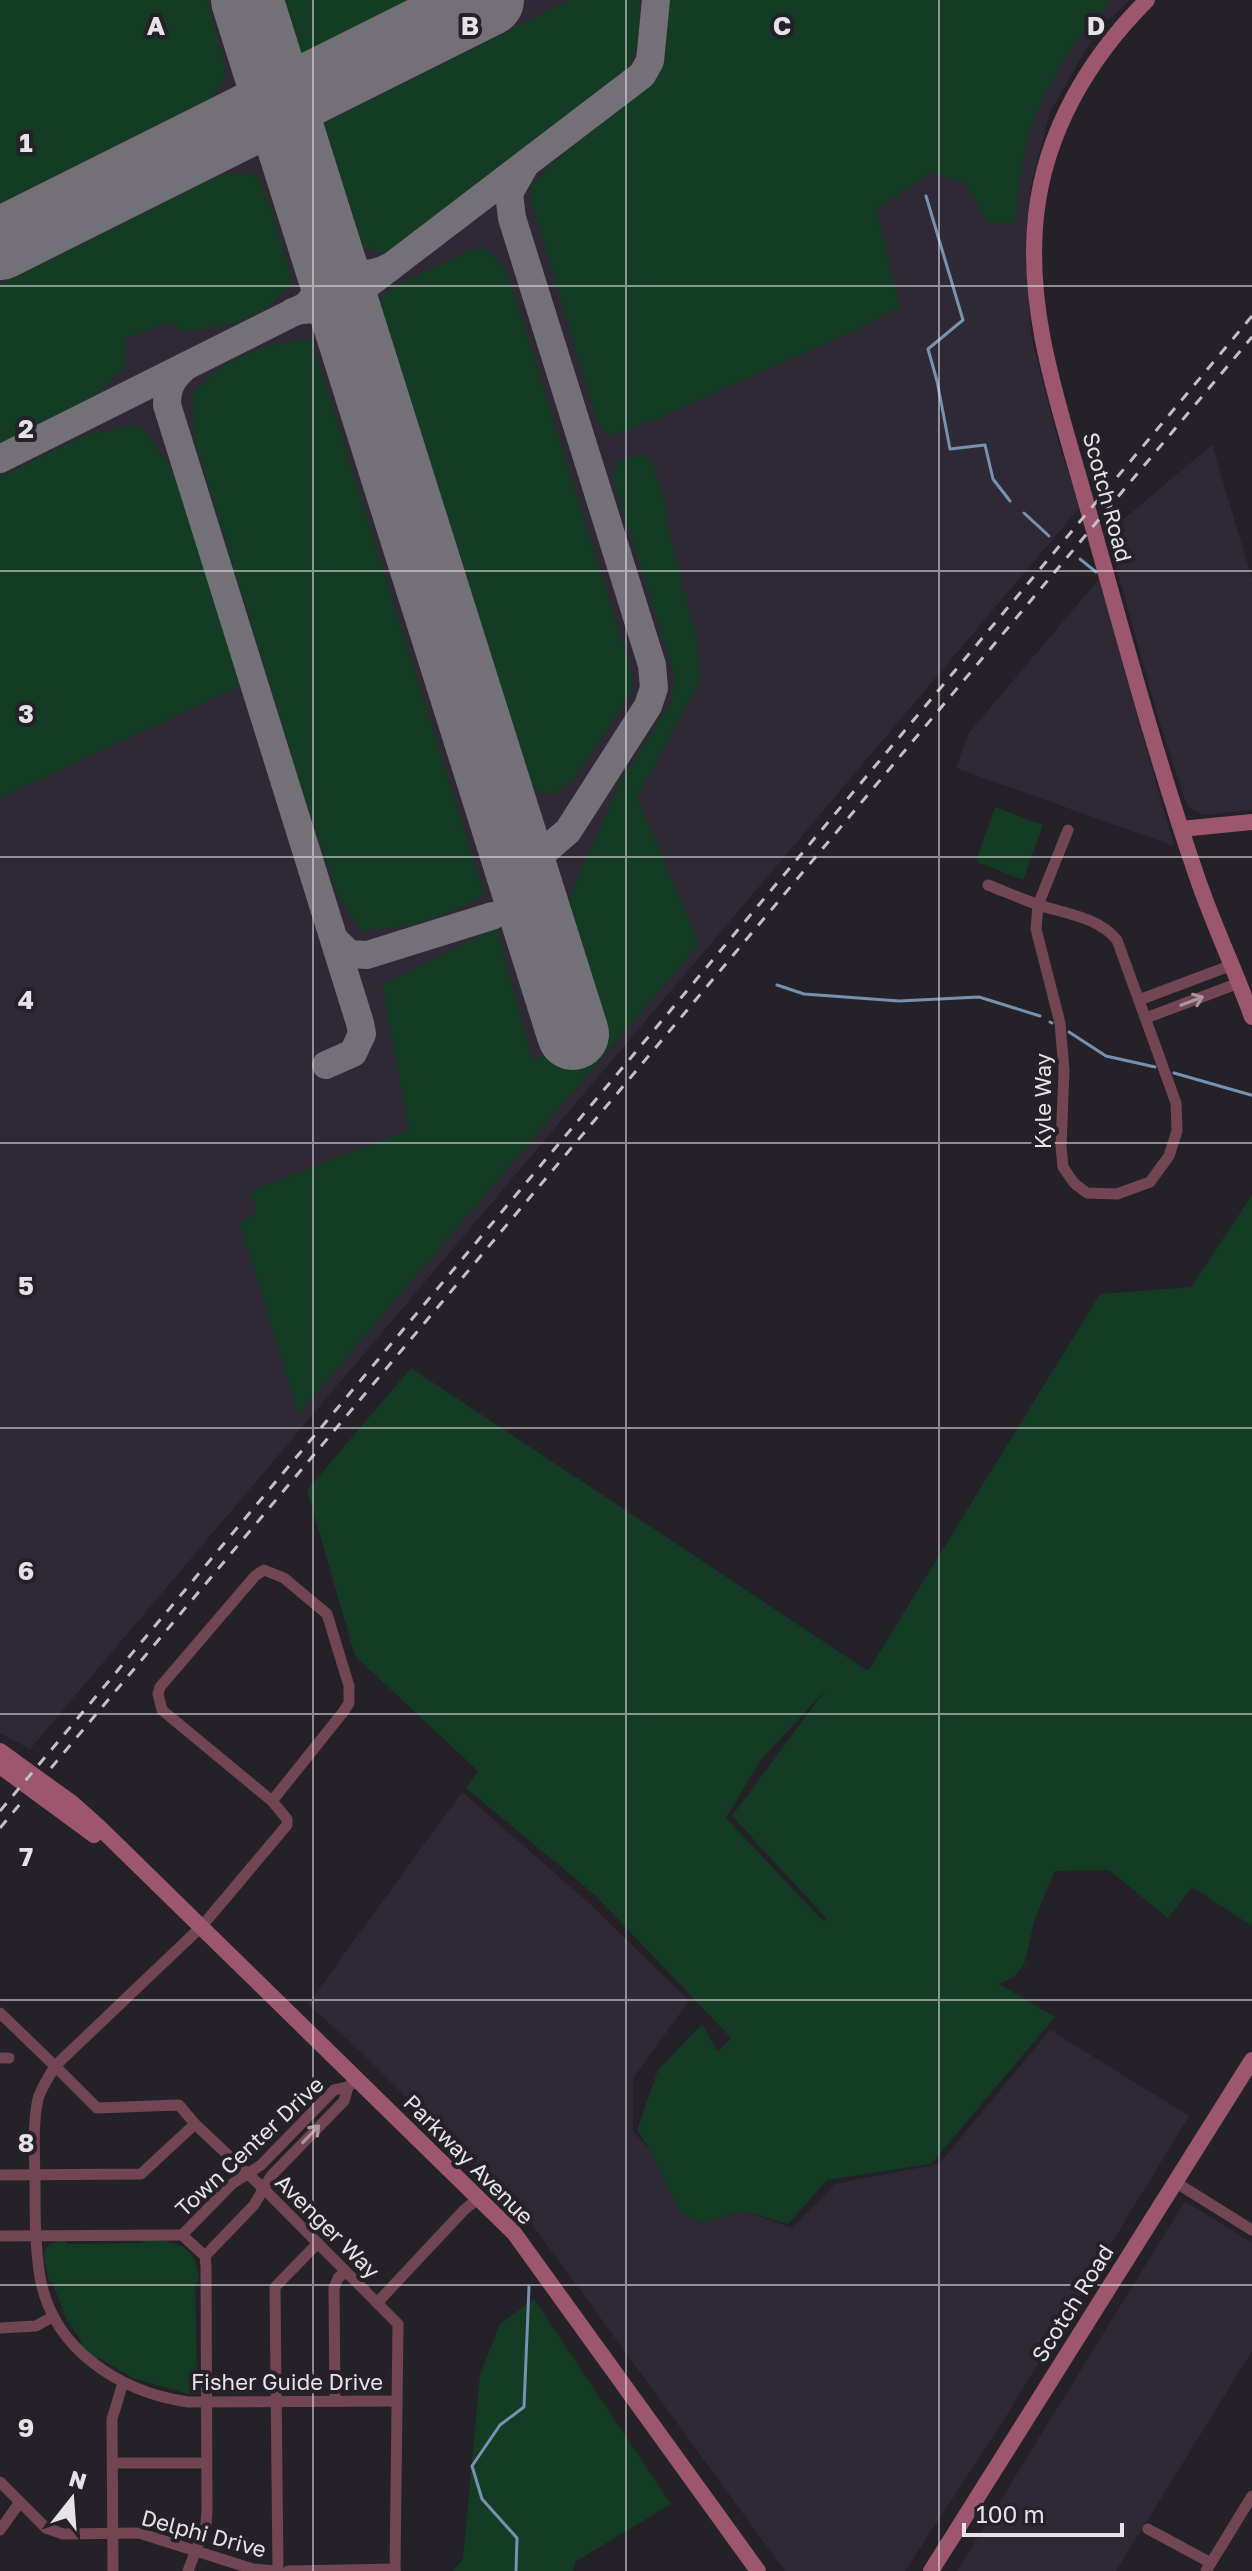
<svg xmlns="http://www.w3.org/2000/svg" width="1252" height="2571" font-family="'Golos Text',sans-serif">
<rect width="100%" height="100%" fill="#252129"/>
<g fill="#2f2935">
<path d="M0,0H1130L1096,32L1050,112L1031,185L1026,262L1031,336L1060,448L1080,507L30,1749L0,1733Z"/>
<path d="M1212,445L1252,579V810L1203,815L1187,806L1157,714L1107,533Z"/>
<path d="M1099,579L1174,846L956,768L968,734Z"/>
<path d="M462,1792L590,1904L689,2001L633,2078V2131L650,2150L679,2211L701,2223L743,2211L792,2228L835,2184L939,2164L1050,2030L1189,2116L1002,2423L905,2571H785L529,2220L363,2054L308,2004Z"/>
<path d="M1185,2201L1252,2243V2351L1116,2571H957Z"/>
</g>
<g fill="#143c25" fill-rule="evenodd">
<path d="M0,0H207L227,73L213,97L0,203Z"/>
<path d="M281,0H408L298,55Z"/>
<path d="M569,0H639C642,20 639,52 626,69C621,75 614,81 608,87L393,250L382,254L356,242L321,124Z"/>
<path d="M669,0H1111C1070,43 1037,96 1024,155C1020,177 1018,200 1015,223H988L964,183L932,172L876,209L900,307L856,330L656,419L611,436L597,422L531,200V184L559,157L633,100L661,72Z"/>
<path d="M247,173L258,178L272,211L293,283L265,310L234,324L183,332L169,323L126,338L125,366L99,392L0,446V284L220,174Z"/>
<path d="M472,249H486L506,268L633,677L631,692L575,778L555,794L539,792L525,778L378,310L380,299L394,286Z"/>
<path d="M307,338L311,340L323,377L484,894C442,920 410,928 361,930L338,896L299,780L194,438L193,392L224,364L263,347Z"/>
<path d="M133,425L143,428L170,466L177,482L242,685L0,798V476L86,435Z"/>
<path d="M642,455L650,457L669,514L665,516L696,638L701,678L637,797L699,944L298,1414L239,1221L256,1215L251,1191L409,1130L382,985L496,928L532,1060L606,1032L565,906L620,783L671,702L675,677L615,486L613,472L619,461Z"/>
<path d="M995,807L1043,825L1023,880L976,861Z"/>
<path d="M1252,1195V1926L1192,1887L1168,1918L1109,1870L1055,1871L1035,1918L1024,1965L1015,1976L999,1984L1055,2017L931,2164L827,2180L788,2224L743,2211L701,2223L679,2211L650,2150L637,2130L658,2070L702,2024L718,2052L731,2038L595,1895L466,1788L478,1771L355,1656L307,1490L411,1368L868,1671L1100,1294L1191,1287ZM827,1688L732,1816L826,1918L824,1922L726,1818L760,1761Z"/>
<path d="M144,2239C176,2240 198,2246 199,2282L195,2283L197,2372L199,2373L198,2386L188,2394L133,2378L99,2358L96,2360L80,2345L82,2341L67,2321L52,2282H49C45,2260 36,2242 65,2240L67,2244L142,2243Z"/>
<path d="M534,2299L671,2504L575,2562L573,2571H453L463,2559L480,2375L500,2324Z"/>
</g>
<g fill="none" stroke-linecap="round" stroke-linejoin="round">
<g stroke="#7791b1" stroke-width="3">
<path d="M926,196L963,320L928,349L937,381L950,449L985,445L993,479L1010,501"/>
<path d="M1024,513L1049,536"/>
<path d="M1080,559L1096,572"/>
<path d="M777,985L804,994L899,1001L979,997L1040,1016"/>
<path d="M1050,1022L1052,1023"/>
<path d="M1069,1032L1106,1056L1155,1067"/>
<path d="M1174,1073L1251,1095"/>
<path d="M516,2571L517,2538L482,2499L472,2466L500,2425L524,2407L529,2287"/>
</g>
<g stroke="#747077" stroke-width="28">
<path d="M525,165L509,193L512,218L652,665L654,688L648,706L568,831L547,849"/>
<path d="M322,237C331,267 356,283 387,268"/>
<path d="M293,312C337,299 346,337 363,369"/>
<path d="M355,345C344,316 347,306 368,284L642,75L650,61L656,0"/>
<path d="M186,366C172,378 167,387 167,405L360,1023L362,1034L353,1053L326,1065"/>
<path d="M0,459L306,306L321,289L329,261"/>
<path d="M335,940L349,954L367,955L492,916"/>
</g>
<g stroke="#747077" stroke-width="72">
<path d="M247,0L573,1034"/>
<path d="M0,244L488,0"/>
</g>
<g stroke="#714552" stroke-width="11">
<path d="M988,885C1006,892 1024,900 1042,906C1068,914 1099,918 1117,940L1176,1103L1177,1131L1169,1156L1150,1182L1117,1194L1087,1193L1074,1183L1063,1167L1061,1147L1064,1070L1060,1023L1036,929L1038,905L1068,830"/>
<path d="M1139,1000L1232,965"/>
<path d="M1146,1018L1239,983"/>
<path d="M0,2013L55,2066C49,2077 41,2088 38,2099C32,2126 35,2157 35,2185C35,2216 35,2246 40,2277C53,2350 120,2392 188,2402L397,2401"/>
<path d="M0,2058H9"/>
<path d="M195,2124L179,2105L97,2108L55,2066L202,1926L287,1825V1819L272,1801L162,1710L158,1694L160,1687L255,1576L264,1570L284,1578L327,1614L349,1686V1703L344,1711L272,1801"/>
<path d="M0,2175L141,2174L195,2124L264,2189L398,2324L395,2571"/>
<path d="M1175,2182L1252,2230"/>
<path d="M182,2235L205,2256L206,2267L207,2511L206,2524L188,2571"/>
<path d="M182,2235L232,2184L261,2165L334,2090L348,2087L358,2078"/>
<path d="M0,2236L182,2235"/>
<path d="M205,2256L254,2205L271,2176L344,2101L348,2087"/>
<path d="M377,2303L464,2210L479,2198"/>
<path d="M0,2328L36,2326L52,2317"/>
<path d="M335,2401L334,2288L338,2278L345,2272"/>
<path d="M113,2463H206"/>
<path d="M0,2482L46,2528L63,2534L139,2533L253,2569L275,2571"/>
<path d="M1148,2529L1211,2563"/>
<path d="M0,2530L20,2502"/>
<path d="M113,2571L112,2419L123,2383"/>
<path d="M278,2571L275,2287L318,2243"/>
<path d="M288,2571L395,2569"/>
<path d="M1206,2571L1252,2496"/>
</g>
<g stroke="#9c566d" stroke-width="16">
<path d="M1147,0C1088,59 1045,132 1036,216C1025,315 1061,411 1087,506C1122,630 1155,755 1197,877C1213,924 1235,970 1252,1017"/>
<path d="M1181,829L1252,822"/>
<path d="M0,1751L72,1803L100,1828L514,2233L758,2571"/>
<path d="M0,1766L94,1835"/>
<path d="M931,2571L1252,2060"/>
</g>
<g stroke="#c2bfc5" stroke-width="3" stroke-dasharray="10 10" stroke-linecap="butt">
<path d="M51,1768L1252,337"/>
<path d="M0,1811L1252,316"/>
<path d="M0,1828L20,1804"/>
</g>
</g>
<defs><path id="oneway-shaft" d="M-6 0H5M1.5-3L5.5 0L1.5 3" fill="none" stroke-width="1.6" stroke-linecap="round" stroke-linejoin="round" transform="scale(2)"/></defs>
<g stroke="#ab949d">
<use href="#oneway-shaft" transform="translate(1192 1001) rotate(-21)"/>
<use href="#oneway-shaft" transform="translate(311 2134) rotate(-46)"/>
</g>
<path fill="none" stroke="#e5e3e8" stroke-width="2" stroke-opacity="0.55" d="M313,0V2571M626,0V2571M939,0V2571M0,286H1252M0,571H1252M0,857H1252M0,1143H1252M0,1428H1252M0,1714H1252M0,2000H1252M0,2285H1252"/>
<g text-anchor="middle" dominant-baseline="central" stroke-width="8" stroke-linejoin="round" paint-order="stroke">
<g font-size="22" fill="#e5e3e8" stroke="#252129">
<text transform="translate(1108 497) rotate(75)">Scotch Road</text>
<text transform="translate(1042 1101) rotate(-90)">Kyle Way</text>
<text transform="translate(249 2146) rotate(-43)">Town Center Drive</text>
<text transform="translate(469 2159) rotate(45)">Parkway Avenue</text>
<text transform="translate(328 2226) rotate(45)">Avenger Way</text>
<text transform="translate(1072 2303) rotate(-58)">Scotch Road</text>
<text x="287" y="2381">Fisher Guide Drive</text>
<text transform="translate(204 2533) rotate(15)">Delphi Drive</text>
</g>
</g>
<g font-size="26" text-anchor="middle" font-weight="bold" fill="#e5e3e8" stroke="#252129" stroke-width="8" stroke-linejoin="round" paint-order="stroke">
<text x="156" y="35">A</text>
<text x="470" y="35">B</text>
<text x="782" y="35">C</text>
<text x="1096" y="35">D</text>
<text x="26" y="152">1</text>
<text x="26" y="438">2</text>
<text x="26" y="723">3</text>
<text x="26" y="1009">4</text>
<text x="26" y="1295">5</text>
<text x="26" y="1580">6</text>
<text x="26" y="1866">7</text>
<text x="26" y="2152">8</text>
<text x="26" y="2437">9</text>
</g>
<g transform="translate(72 2499) rotate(17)" stroke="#252129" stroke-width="6" paint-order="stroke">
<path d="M0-6L14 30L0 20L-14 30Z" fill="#e5e3e8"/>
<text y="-12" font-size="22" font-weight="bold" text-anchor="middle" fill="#e5e3e8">N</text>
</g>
<path d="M964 2523v12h158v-12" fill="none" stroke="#e5e3e8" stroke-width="4"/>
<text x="976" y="2523" font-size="24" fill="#e5e3e8" stroke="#252129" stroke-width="6" paint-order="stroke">100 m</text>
</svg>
